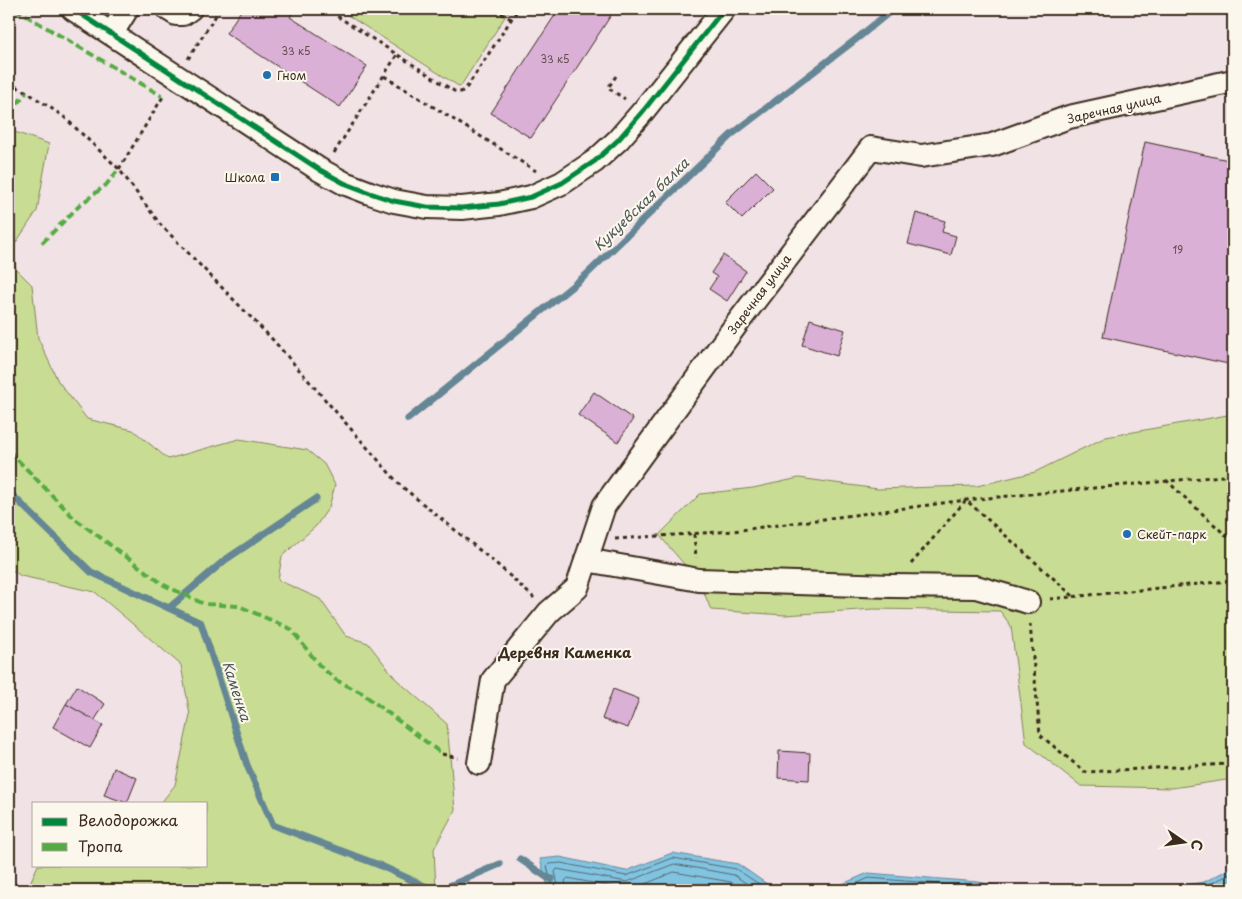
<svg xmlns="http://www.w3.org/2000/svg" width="1242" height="899" font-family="'Playpen Sans',sans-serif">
<rect width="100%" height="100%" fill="#f1e2e6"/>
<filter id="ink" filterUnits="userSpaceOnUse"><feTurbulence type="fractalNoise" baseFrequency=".02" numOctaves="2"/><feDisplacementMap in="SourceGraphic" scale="10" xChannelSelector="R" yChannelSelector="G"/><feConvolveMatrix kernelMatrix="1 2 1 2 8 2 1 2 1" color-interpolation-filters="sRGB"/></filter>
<g filter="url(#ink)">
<g fill="#c8dd93" stroke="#828458">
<path d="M342,9H510L460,87L341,11Z"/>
<path d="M9,130L49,144L37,211L13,247L16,269L32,285L38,338L58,381L87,419L133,430L168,459L239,439L307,450L324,464L335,485L329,507L316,526L282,556L278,580L320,599L346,636L368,643L396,679L447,724L455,810L434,849L436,890H32L30,883L38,865H206V803H161L175,785L190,715L181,665L95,592L21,576L9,568Z"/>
<path d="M1233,414V779L1172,788L1081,786L1026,743L1011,626L1000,611L874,609L785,615L711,610L699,580L690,571L659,535L700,494L753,488L799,478L878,489L935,487L977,486L1035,472L1106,437Z"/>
</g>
<g fill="#81c4e2" stroke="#658694">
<path d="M672,853L738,864L774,889H831L868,873L978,882L1025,890H549L540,859L560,857L626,871Z"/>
<path d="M1233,867V890H1155L1204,882Z"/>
</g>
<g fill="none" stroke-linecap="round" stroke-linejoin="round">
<g stroke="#57686c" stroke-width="1">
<path d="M553,890L547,866L549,864L561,863L626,876L673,858L736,869L768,890"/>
<path d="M559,890L555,872L557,869L627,882L674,864L734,875L756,890"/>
<path d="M567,890L565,881L568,878L627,890L633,889L674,872L731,882L743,890"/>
<path d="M842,890L869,878L977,887L995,890"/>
<path d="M857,890L870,885L938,890"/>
<path d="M1184,890L1205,886L1233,873"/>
</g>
<g stroke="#658694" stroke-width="7">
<path d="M408,419L586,275L731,135L859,37L893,9"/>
<path d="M9,492L91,572L201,623L247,765L273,825L379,865L433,890"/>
<path d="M169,608L225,560L316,499"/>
<path d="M520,859L548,878L552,879"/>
<path d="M440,890L500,864"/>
</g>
</g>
<g fill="#dab0d7" stroke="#3b2a1e">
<path d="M242,9H295L290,17L367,66L340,107L226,33Z"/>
<path d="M559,9H615L531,138L491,113Z"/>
<path d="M1145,142L1233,161V365L1103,337Z"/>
<path d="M756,171L773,188L742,219L725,202Z"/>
<path d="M916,213L945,221L942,232L956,236L951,255L908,244Z"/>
<path d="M723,255L746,271L727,301L709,289L717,277L711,273Z"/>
<path d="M810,319L845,330L837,356L802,345Z"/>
<path d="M594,392L633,419L618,442L578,415Z"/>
<path d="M77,686L105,704L94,721L66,704Z"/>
<path d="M613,689L639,699L628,728L602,719Z"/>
<path d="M66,704L103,725L90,748L53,727Z"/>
<path d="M779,751L810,753L809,780L778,778Z"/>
<path d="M114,768L137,778L127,803L104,795Z"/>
</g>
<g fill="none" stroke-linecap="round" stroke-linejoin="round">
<g stroke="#3b2a1e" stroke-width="26">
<g id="minor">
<path d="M73,9L320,170L344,183L370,193L394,201L427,207L462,208L499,204L531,197L562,183L595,161L618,140L644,110L724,9"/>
<path d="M168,9L176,14H183L190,9"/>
<path d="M112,33L127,9"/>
<path d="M586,560L699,580L892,586L976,587L1028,602"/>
<path d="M479,763L493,680L549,612L577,588L604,506L736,325L871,148L921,156L992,145L1069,117L1233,81"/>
</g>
</g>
<g stroke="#3b2a1e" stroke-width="3" stroke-dasharray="4 4" stroke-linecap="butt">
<path d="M334,9L337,16L454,91L461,92L467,87L518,9"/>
<path d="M494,9L511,19"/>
<path d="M188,59L220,9"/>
<path d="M384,76L536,171"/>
<path d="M616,76L608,88L625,99"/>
<path d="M9,83L27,92L64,117L119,169L160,224L273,340L400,485L499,566L534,598"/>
<path d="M334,153L397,55"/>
<path d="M119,169L164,95"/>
<path d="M1166,480L1233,542"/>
<path d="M694,534L696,558"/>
<path d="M615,539L733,531L966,500L1233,475"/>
<path d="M911,564L966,500L1073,596"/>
<path d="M1050,599L1229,581L1233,578"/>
<path d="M1030,624L1040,735L1085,772L1227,764L1233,760"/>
<path d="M442,754L458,758"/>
</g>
<use href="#minor" stroke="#fbf7ec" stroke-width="22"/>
<g stroke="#55ab43" stroke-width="4" stroke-dasharray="8 4" stroke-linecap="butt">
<path d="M15,9L162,96"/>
<path d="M9,113L27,92"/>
<path d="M42,243L81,204L106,185L119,169"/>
<path d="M9,451L74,518L164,585L204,604L239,606L291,629L319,665L336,680L362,693L442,754"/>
</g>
<g stroke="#fbf7ec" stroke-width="8">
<path id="cycleway" d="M73,9L320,170L344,183L370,193L394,201L427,207L462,208L499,204L531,197L562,183L595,161L618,140L644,110L724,9"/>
</g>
<use href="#cycleway" stroke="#00873e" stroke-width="5"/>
</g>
</g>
<g fill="#1f6fb2" stroke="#fbf7ec" stroke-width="2">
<circle cx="267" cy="75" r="5"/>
<rect x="270" y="172" width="10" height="10" rx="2.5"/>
<circle cx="1127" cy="534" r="5"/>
</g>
<g text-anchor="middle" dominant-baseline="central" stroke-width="4" stroke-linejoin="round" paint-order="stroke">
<g font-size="10" fill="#634c4c">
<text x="296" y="50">33 к5</text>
<text x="555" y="58">33 к5</text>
<text x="1178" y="249">19</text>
</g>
<g font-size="12" fill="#3b2a1e" stroke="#fbf7ec" text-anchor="start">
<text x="277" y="75">Гном</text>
<text x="265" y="177" text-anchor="end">Школа</text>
<text x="1137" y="534">Скейт-парк</text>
</g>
<g font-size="12" fill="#3b2a1e" stroke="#fbf7ec">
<text transform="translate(1114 108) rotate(-13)">Заречная улица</text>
<text transform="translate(759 294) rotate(-53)">Заречная улица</text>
</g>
<g font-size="14" font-style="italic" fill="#505859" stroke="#fbf7ec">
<text transform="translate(641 204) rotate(-44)">Кукуевская балка</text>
<text transform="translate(237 691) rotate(72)">Каменка</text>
</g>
<g font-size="14" font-weight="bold" fill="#3b2a1e" stroke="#fbf7ec">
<text x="565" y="652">Деревня Каменка</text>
</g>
</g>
<rect width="1242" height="899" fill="none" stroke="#fbf7ec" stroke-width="30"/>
<rect x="15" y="15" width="1212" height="869" fill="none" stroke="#3b2a1e" stroke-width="2" filter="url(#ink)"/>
<rect x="32" y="802" width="175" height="65" fill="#fbf7ec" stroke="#aea59a"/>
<rect x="42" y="818" width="25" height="8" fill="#00873e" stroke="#aea59a"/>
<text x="78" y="826" font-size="15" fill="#3b2a1e">Велодорожка</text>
<rect x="42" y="843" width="25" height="8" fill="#55ab43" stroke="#aea59a"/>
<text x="78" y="852" font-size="15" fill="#3b2a1e">Тропа</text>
<g transform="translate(1184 842) rotate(103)" stroke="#fbf7ec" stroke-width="4" paint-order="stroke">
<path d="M0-4L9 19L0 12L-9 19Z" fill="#3b2a1e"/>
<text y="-8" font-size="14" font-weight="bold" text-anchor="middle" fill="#3b2a1e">С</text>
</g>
</svg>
